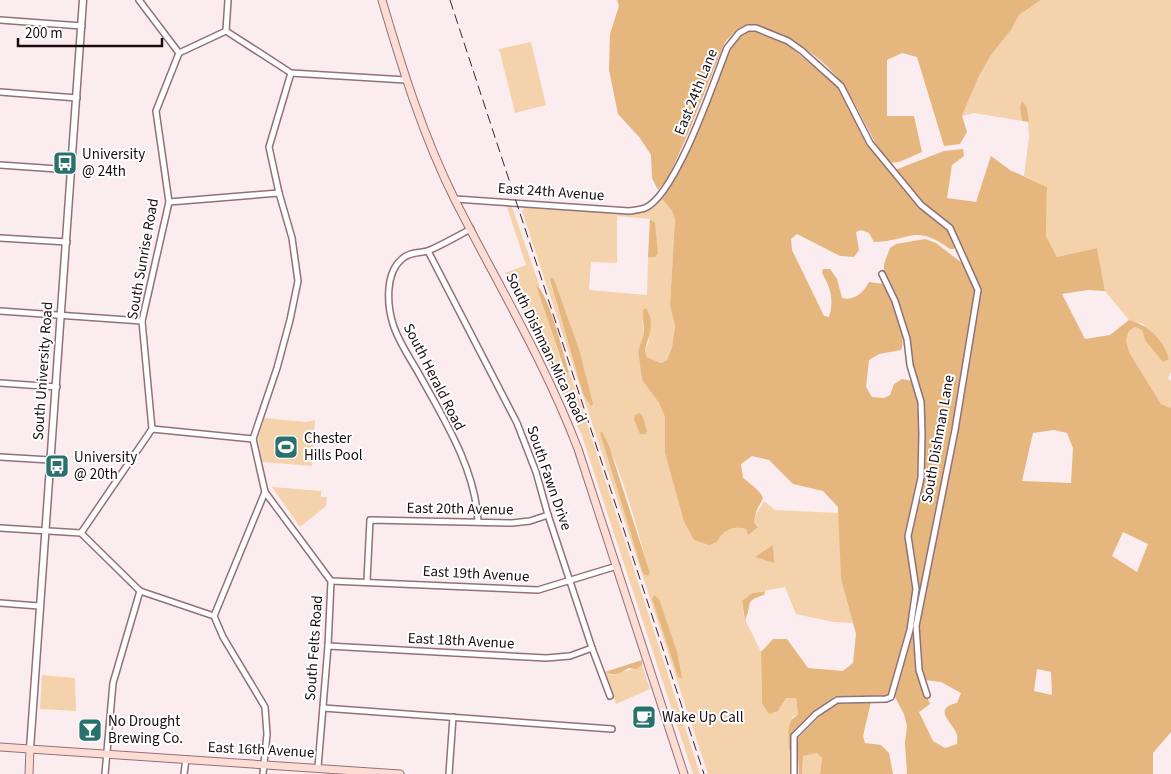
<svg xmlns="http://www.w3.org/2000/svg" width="1171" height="774" font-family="'Source Sans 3',sans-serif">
<rect width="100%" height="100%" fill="#fbecef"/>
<g fill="#f4d3ac" fill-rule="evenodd">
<path d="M1041,0H1171V372L1168,378L1171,381V408L1161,404L1129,352L1126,340L1129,331L1135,327L1142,330L1145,340L1144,324L1129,320L1105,291L1097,248L1057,257L1046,236L1047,187L1024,176L1029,137L1027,108H1020L1022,121L974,113L962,116L978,78L991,55L1011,30L1019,15Z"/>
<path d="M531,42L546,105L515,113L499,49Z"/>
<path d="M662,199L672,211L675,219L670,305L675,326L672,347L667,360L661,363L647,357L645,352L649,340L642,320L644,333L638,351L642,380L659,403L665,417V453L684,522L694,540L717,542C723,531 734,525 747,529L748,534L758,526L753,524L754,518L764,501L775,510L839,513L841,579L853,623L833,622L796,614L785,587L752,593L742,601L744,617L761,652L762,703L778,711L786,698H796L798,715L792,717L791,774H708L522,211L526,205L630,213L651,209ZM617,216L650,219L655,257H648L647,295L589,290L591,262L617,263ZM551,277L554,279L579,349L591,405L583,394L550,281ZM600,433C623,467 637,532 650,573L648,576L643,574ZM773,545V562L756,557ZM654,595L678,677L652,599Z"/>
<path d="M506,204L512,207L540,287L537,285L564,371L567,373L569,372L580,402L700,774H693L582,436L505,273L526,265Z"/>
<path d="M264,418L306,422L315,420L312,466L262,462L258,439Z"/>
<path d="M272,487L321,491V497H327L326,506L300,527Z"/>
<path d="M642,665L650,689L616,704L605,672L612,675C622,671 634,670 642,665Z"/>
<path d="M42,675L75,678L76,711L40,709Z"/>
<path d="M817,753L822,758L820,774H802L803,756Z"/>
</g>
<g fill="#e5b67d" fill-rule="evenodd">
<path d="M617,0H1041L1019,15L1011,30L991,55L978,78L962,116L967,132L960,144L944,146L917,57L902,53L887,60V116H914L922,152L899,162L888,163C872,140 862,115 848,92C825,56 788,34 748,24L736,30L725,42L689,131L668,178L658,190L652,178L651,155L640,138L618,114L609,70L610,34L619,6Z"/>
<path d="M749,31L758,32L788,45L840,89L868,145L920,207L948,229L956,245L954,249H950C914,223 911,241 874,242L869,233L861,230L856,232L859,250L854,257L840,256L797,234L791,239L792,250L824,316L829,317C834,301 831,288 822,273L823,269H830L837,279L842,298C855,301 863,293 869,282L884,284C891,300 908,333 901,350L879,354L869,360L866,387L872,397L884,398L890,395L894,384L902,379L913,381L919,404L920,473L905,533L907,550L915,581L909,624L890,693L885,696H835L793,733L792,754L789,750C789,738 785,720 798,715L796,698H786L778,711L769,714L762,703L761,652L773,639H787L808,668L843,671L853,663L856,634L841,579L838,507L823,491L793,484L769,460L752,456L741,464L743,478C778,505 756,494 754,523L758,527L748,535L746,529C733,525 723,531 717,542L709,545L694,540L684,522L665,453V417L659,403L642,380L638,351L644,333L643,310L646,308C656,324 648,335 645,351L647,357L661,363L667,360L672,347L675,326L670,305L675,219L672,211L662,199C676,177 688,155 698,131C712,100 720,48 749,31Z"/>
<path d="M1022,101L1027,108L1029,122L1022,121L1020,108Z"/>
<path d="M963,149L964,156L952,165L947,198L976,202L991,156L1010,170L1047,187L1046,236L1057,257L1097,248L1105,291L1088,290L1062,294L1085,339L1110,335L1129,320C1148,325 1164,340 1169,359L1163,362L1145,340L1142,330L1135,327L1129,331L1126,340L1129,352L1161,404L1171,408V732L1153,753V774H907L905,743L907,726L904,714L895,697L916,601L918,580L911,545V532L924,473V401L912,362L910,343L898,301L884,274V264L890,248L896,244L925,239L936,243L962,263L967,261L953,226L922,202L895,170L944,151ZM1054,430L1067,433L1073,448L1071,483L1022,481L1033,433ZM1123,532L1148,544L1137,572L1112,556ZM1037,669L1051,672L1052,695L1034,691ZM925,680L941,682L961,693L957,703C930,709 955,724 957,735C958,738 957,741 957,744L945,748L933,741L919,712L930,704L921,682Z"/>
<path d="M650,219L655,223L658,253L655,257H648Z"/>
<path d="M551,277L554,279L579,349L593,404L591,406L583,394L550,280Z"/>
<path d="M536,285C548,291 564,356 569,372L567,374L565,371Z"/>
<path d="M640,413L643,417L647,432L645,434H640L634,420L635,415Z"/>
<path d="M602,432L609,446L650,573L648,576L643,574L600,433Z"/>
<path d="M773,545L774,563L755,557Z"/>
<path d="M765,591L764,595C743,601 753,604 745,620L742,601L752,593Z"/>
<path d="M654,595L659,599L677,652L682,678L678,677L652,599Z"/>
<path d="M642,660V665L636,669L629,668C619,673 617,677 605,672Z"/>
<path d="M834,702H871L863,736L865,743L881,745L889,753L893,774H820L822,758L817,753L803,756L802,774H799L797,739Z"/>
</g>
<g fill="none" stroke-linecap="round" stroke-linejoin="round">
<g stroke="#917179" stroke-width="8">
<g id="minor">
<path d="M139,0L179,53"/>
<path d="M0,20L82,26"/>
<path d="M226,31L291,73L406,80"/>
<path d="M226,31L228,0"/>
<path d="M0,92L77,98"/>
<path d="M0,165L72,170"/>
<path d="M455,199L629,211C634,210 640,210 645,208C676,195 714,81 727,48L739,33L748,28H756L788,41L802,51L841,86L870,143L921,205L950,228L978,290L955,430L916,626L919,670L927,695"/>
<path d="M169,202L279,193"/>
<path d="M471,229C457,236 444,244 430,250C421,254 410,251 402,259C385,273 387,305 393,324C398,341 410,358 419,374C444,419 476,470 478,522"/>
<path d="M0,238L67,242"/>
<path d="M428,251L517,423L536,472L548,515L592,648L610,696"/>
<path d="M0,311L142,321"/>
<path d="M0,383L57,387"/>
<path d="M152,429L253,439"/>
<path d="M0,457L50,460"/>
<path d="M265,492L331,581L328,646L318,767"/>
<path d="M0,528L81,533"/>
<path d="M81,533L152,429L142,321L169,202L156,111L179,53L226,31"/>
<path d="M81,533L140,591L214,616"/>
<path d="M331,581L538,590L617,566"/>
<path d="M367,581L370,520L512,523L530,521L548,515"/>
<path d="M0,603L39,606"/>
<path d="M328,646L546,658L570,656L592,648"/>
<path d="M323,708L612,729"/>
<path d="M105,774L113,683L140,591"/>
<path d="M184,774L186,759"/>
<path d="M263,774L267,734L265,707L223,637L214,616L265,492L253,439L277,368L290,320L298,281L292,238L279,193L269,147L291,73"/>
<path d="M449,774L453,717"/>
<path d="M794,774V736L816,714L837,700L886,699L891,697L910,630L916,589L908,536L921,478L922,434L921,402L910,365L907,339L895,301L882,274"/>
</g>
</g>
<g stroke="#917179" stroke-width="9">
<path id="tertiary" d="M30,749L83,0"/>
</g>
<g stroke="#917179" stroke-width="9">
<g id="secondary">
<path d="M382,0C402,68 423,136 455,200C497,283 545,362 578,449L684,774"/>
<path d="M0,747L400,774"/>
<path d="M29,774L30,749"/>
</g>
</g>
<use href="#minor" stroke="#fff" stroke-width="5"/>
<use href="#tertiary" stroke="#fff" stroke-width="6"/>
<use href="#secondary" stroke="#fcdcd3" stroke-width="7"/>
<path stroke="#35292d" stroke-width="1" stroke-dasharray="10 5" stroke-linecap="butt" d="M450,0L704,774"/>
</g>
<defs>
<g id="bus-square" transform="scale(1.25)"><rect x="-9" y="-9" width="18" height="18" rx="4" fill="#28716c" stroke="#fff"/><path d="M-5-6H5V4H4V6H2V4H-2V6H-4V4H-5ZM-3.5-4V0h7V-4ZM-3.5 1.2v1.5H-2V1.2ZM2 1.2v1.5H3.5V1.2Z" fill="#fff"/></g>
<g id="stadium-square" transform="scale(1.25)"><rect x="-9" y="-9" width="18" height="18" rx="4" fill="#28716c" stroke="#fff"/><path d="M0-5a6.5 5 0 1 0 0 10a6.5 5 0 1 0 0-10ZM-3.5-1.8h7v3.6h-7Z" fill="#fff"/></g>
<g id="cafe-square" transform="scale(1.25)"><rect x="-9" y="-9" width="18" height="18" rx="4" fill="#28716c" stroke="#fff"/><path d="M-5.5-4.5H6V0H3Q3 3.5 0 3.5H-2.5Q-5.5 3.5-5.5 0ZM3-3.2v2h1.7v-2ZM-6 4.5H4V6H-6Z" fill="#fff"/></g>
<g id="bar-square" transform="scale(1.25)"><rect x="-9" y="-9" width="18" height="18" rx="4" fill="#28716c" stroke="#fff"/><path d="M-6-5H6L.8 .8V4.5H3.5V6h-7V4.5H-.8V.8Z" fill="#fff"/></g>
</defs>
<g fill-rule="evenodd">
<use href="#bus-square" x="65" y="163"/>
<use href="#stadium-square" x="286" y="447"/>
<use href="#bus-square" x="57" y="466"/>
<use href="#cafe-square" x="644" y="717"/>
<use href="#bar-square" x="90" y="730"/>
</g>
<g text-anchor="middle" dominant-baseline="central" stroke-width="4" stroke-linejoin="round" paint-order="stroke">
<g font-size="15" fill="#180c10" stroke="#fff">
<text transform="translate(696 92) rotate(-68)">East 24th Lane</text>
<text transform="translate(551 192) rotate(4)">East 24th Avenue</text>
<text transform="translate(143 259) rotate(-80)">South Sunrise Road</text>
<text transform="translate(546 348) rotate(64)">South Dishman-Mica Road</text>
<text transform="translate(43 371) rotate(-86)">South University Road</text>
<text transform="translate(434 377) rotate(63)">South Herald Road</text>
<text transform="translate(938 439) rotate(-80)">South Dishman Lane</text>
<text transform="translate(549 478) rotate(71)">South Fawn Drive</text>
<text transform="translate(460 509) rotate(1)">East 20th Avenue</text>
<text transform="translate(476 574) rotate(3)">East 19th Avenue</text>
<text transform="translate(461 641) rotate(3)">East 18th Avenue</text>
<text transform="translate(314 648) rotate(-86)">South Felts Road</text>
<text transform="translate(261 750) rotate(3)">East 16th Avenue</text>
</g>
<g font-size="15" fill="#180c10" stroke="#fff" text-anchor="start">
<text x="82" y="154">University<tspan x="82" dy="17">@ 24th</tspan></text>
<text x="304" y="438">Chester<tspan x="304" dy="17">Hills Pool</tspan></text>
<text x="74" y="457">University<tspan x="74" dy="17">@ 20th</tspan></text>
<text x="662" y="717">Wake Up Call</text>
<text x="108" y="721">No Drought<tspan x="108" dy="17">Brewing Co.</tspan></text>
</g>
</g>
<path d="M18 38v8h144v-8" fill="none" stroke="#180c10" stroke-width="2.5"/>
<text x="25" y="38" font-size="15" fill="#180c10" stroke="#ffffff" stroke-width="4" paint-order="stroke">200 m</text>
</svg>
